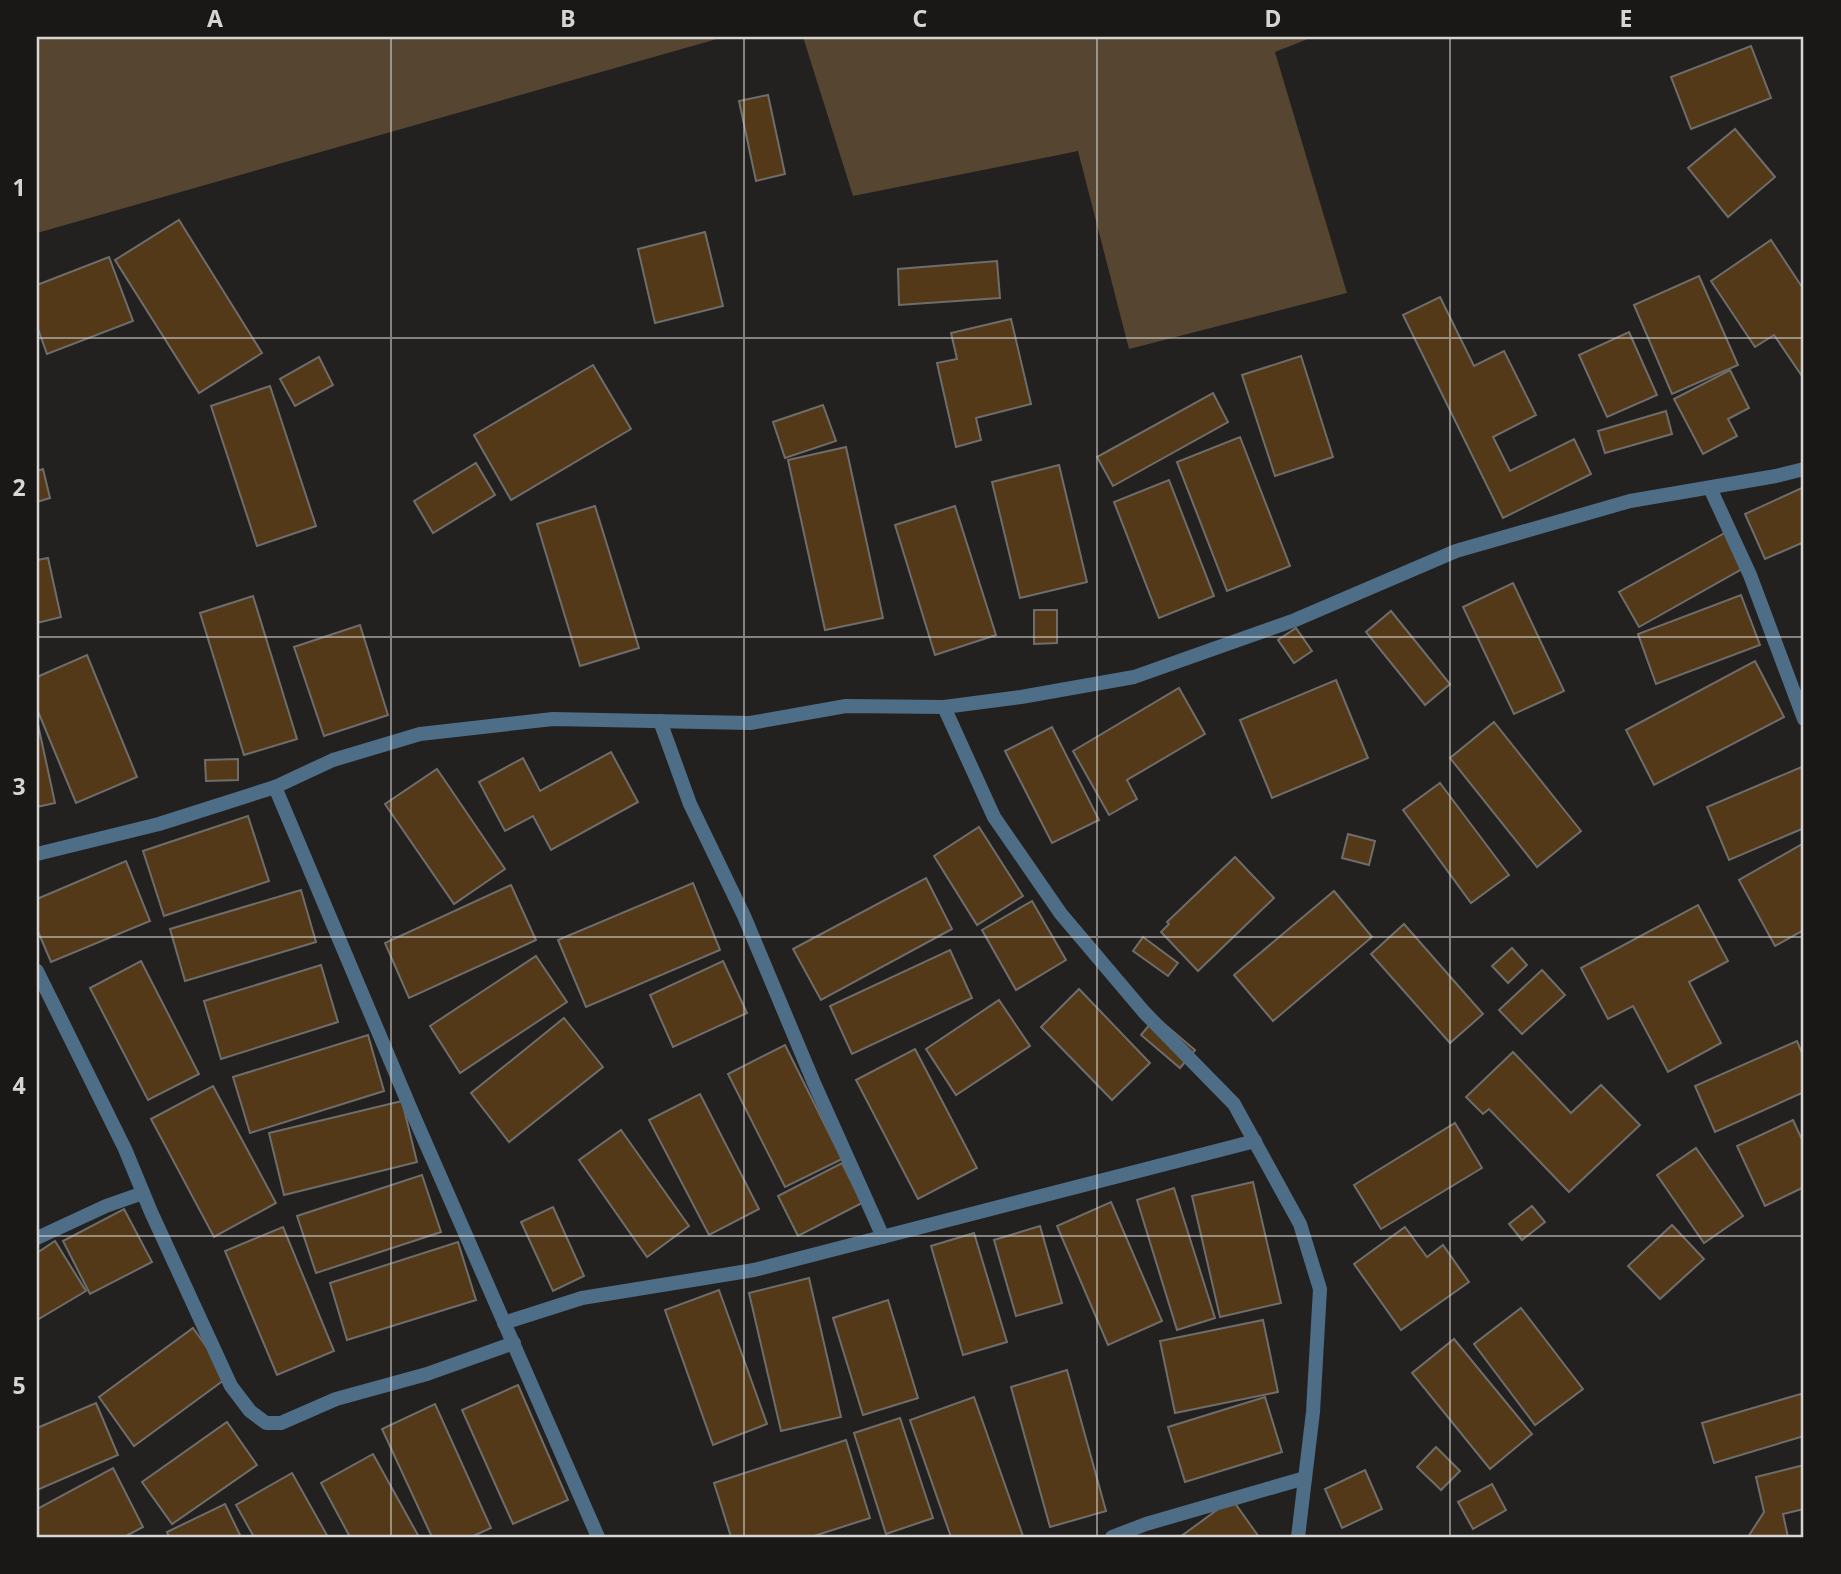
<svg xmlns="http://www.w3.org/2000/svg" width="1841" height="1574" font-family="'Noto Sans',sans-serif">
<rect width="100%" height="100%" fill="#23211f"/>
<g fill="#554531">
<path d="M37,37H724L37,233Z"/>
<path d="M803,37H1313L1275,52L1347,293L1129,349L1078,151L853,196Z"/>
</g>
<g fill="#533917" stroke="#6f6d6b" stroke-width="2">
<path d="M1751,46L1771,98L1691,129L1671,77Z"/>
<path d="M768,95L785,174L756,181L739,101Z"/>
<path d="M1735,129L1775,177L1728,217L1688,168Z"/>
<path d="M179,220L262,353L199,393L115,260Z"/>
<path d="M705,232L723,306L655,323L638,249Z"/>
<path d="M1771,240L1804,290V379L1774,335L1755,347L1711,281Z"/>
<path d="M109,257L133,321L47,354L37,326V285Z"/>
<path d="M997,261L1000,298L899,305L898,269Z"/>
<path d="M1699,276L1738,365L1672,394L1634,305Z"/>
<path d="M1440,297L1474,366L1504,351L1536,415L1493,437L1510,471L1574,439L1591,474L1503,518L1403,315Z"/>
<path d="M1011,319L1031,404L976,418L981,440L956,447L937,363L957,359L951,333Z"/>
<path d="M1629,332L1657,395L1607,417L1579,355Z"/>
<path d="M1301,356L1333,457L1275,476L1242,375Z"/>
<path d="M319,357L333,385L295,406L280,379Z"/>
<path d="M593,365L631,429L511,500L474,435Z"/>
<path d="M1730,370L1749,408L1728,419L1737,436L1703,454L1674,399Z"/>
<path d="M270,386L316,526L257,546L211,406Z"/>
<path d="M1213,393L1228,422L1113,486L1097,457Z"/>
<path d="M823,405L836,441L785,458L773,422Z"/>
<path d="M1666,411L1672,434L1605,453L1598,431Z"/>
<path d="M1240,437L1290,566L1227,591L1177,462Z"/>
<path d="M846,447L883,618L825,630L788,460Z"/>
<path d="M476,463L495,495L433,533L414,501Z"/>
<path d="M1059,465L1087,582L1020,598L992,482Z"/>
<path d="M43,469L50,498L37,502V471Z"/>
<path d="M1169,480L1214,596L1159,618L1114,502Z"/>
<path d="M1804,487V542L1765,559L1745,514Z"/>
<path d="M595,506L639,648L580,666L537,524Z"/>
<path d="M955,506L996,635L935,655L895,525Z"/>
<path d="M1730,530L1749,565L1639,627L1619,592Z"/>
<path d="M48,558L61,617L37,623V560Z"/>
<path d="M1513,583L1564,691L1514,714L1463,607Z"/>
<path d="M1741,595L1760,645L1656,684L1638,634Z"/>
<path d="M253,596L297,739L244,755L200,613Z"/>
<path d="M1034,610H1057V643L1034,644Z"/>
<path d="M1391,611L1450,684L1425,705L1366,632Z"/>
<path d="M360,625L388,715L324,736L294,647Z"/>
<path d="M1296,628L1312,651L1294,663L1278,640Z"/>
<path d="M87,655L137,777L76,803L37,709V677Z"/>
<path d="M1755,661L1784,717L1654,785L1626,730Z"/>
<path d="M1336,680L1368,758L1272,798L1240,720Z"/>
<path d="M1179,688L1205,734L1127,780L1137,799L1109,815L1073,751Z"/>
<path d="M37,720L55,803L37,807Z"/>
<path d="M1494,722L1581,831L1537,867L1450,758Z"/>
<path d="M1052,727L1099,820L1052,843L1005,751Z"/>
<path d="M611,752L638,802L551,850L533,816L505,831L479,782L523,758L540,791Z"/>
<path d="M238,759V780L206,781L205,760Z"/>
<path d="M1804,766V828L1729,860L1707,807Z"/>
<path d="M437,769L505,869L454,904L385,804Z"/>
<path d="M1440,783L1509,875L1471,903L1403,810Z"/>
<path d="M248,816L269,881L164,916L143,851Z"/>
<path d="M979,827L1023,896L977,925L934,856Z"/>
<path d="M1348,834L1375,841L1369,865L1342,858Z"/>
<path d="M1804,843V930L1775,946L1739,880Z"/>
<path d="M1235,857L1274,898L1198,971L1161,932L1169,924L1167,922Z"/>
<path d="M126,861L150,921L51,962L37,929V899Z"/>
<path d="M926,878L952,929L821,1000L793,949Z"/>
<path d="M693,883L720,950L586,1007L558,940Z"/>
<path d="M511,885L536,940L409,998L385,943Z"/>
<path d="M301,890L316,942L185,981L170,929Z"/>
<path d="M1334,891L1372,937L1273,1021L1234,975Z"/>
<path d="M1032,901L1066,960L1016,990L982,930Z"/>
<path d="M1698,905L1728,961L1689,982L1721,1043L1668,1072L1633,1006L1608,1019L1581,968Z"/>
<path d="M1404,924L1483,1014L1450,1043L1371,954Z"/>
<path d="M1143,937L1178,963L1168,976L1133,951Z"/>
<path d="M1512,948L1527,965L1508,983L1492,966Z"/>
<path d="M950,950L972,998L852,1054L830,1006Z"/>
<path d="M536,956L567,1002L460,1073L430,1026Z"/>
<path d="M141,961L199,1074L148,1100L90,988Z"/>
<path d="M723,961L747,1013L673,1047L650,995Z"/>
<path d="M321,965L338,1022L221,1059L204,1001Z"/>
<path d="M1542,970L1565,995L1522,1034L1499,1010Z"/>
<path d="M1079,989L1150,1063L1112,1100L1041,1027Z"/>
<path d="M999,1000L1030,1046L956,1095L926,1049Z"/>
<path d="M1156,1017L1195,1050L1180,1068L1141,1035Z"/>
<path d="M564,1018L603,1067L509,1142L471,1093Z"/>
<path d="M368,1035L384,1091L250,1133L233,1077Z"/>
<path d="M1797,1041L1804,1058V1092L1715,1132L1695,1086Z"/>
<path d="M785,1045L842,1159L785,1187L728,1074Z"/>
<path d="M915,1049L977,1168L918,1199L856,1080Z"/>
<path d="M1513,1052L1571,1113L1601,1085L1640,1125L1569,1192L1489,1109L1483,1114L1466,1097Z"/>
<path d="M213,1086L276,1203L214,1237L151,1119Z"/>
<path d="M700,1094L759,1209L709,1235L649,1120Z"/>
<path d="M402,1101L417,1162L284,1195L269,1133Z"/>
<path d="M1793,1120L1804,1144V1187L1765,1206L1737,1146Z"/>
<path d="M1455,1123L1482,1168L1381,1229L1354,1185Z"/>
<path d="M621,1130L689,1226L647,1257L579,1160Z"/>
<path d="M1696,1148L1743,1216L1704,1243L1657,1175Z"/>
<path d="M842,1163L862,1203L798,1236L778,1196Z"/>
<path d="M422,1175L441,1232L316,1273L297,1216Z"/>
<path d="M1253,1182L1281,1303L1220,1317L1192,1196Z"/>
<path d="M1174,1188L1215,1318L1177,1330L1137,1200Z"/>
<path d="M1111,1202L1162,1321L1108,1345L1057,1226Z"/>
<path d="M1532,1206L1545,1222L1522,1240L1509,1224Z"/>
<path d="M553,1207L584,1276L553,1291L521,1222Z"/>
<path d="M124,1209L152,1262L90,1294L63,1241Z"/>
<path d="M1672,1225L1704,1259L1660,1299L1628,1266Z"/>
<path d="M1040,1226L1062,1303L1016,1316L994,1240Z"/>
<path d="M283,1227L334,1351L277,1375L225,1251Z"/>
<path d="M1405,1227L1427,1257L1443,1245L1469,1282L1401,1330L1354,1264Z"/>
<path d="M974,1233L1007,1342L963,1355L931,1246Z"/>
<path d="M55,1241L86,1291L37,1320V1253Z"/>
<path d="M458,1242L476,1300L347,1340L330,1283Z"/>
<path d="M809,1278L841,1417L781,1431L749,1293Z"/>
<path d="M719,1290L767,1424L713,1445L665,1310Z"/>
<path d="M888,1300L918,1398L863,1415L833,1318Z"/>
<path d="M1521,1308L1583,1389L1535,1425L1474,1344Z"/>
<path d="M1263,1320L1278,1392L1175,1413L1160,1341Z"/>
<path d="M193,1328L228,1377L134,1446L99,1397Z"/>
<path d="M1454,1339L1532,1434L1490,1469L1412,1373Z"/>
<path d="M1067,1370L1106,1511L1050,1527L1011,1387Z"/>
<path d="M518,1385L568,1500L513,1524L462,1410Z"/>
<path d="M1804,1393V1436L1714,1463L1702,1423Z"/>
<path d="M974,1397L1023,1536L1019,1537H951L910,1420Z"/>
<path d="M1265,1397L1282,1452L1185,1482L1168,1427Z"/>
<path d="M96,1403L118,1455L37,1490V1428Z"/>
<path d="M435,1404L491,1528L471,1537H432L382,1429Z"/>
<path d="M900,1418L933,1518L886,1534L854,1433Z"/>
<path d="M227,1422L257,1465L172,1524L142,1482Z"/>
<path d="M846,1440L870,1518L811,1537H731L714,1483Z"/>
<path d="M1436,1447L1460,1471L1441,1490L1417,1467Z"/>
<path d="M373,1454L419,1537H350L321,1483Z"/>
<path d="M1804,1465V1509L1783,1514L1788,1537H1748L1764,1512L1756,1477Z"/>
<path d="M113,1468L143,1527L124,1537H37V1509Z"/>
<path d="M1365,1470L1382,1509L1342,1528L1325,1489Z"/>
<path d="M292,1473L328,1537H254L236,1505Z"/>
<path d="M1492,1484L1506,1510L1473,1529L1458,1502Z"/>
<path d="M1232,1499L1259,1537H1180Z"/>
<path d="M225,1504L241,1537H169L167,1532Z"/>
</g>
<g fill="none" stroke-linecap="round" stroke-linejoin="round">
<g stroke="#4e6d87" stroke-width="14">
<path d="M1710,488L1750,575L1804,719"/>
<path d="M944,707L994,817L1061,914L1144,1012L1234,1104L1300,1224L1320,1289L1313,1412L1298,1537"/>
<path d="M660,721L690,804L744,916L814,1083L883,1237"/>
<path d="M275,787L412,1112L598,1537"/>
<path d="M37,854L159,824L275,787L333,760L420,734L553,719L750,723L846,706L944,707L1021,697L1134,677L1295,620L1456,551L1630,501L1776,476L1804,469"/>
<path d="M37,971L125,1149L151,1212L231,1386L250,1411L266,1423H281L336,1399L427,1374L514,1343"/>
<path d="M37,1238L106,1206L143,1193"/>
<path d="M504,1323L582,1298L754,1270L1255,1141"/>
<path d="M1112,1537L1146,1524L1305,1478"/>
</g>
</g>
<path fill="none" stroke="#d6d5d3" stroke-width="2" stroke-opacity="0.55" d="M391,37V1537M744,37V1537M1097,37V1537M1450,37V1537M37,338H1804M37,637H1804M37,937H1804M37,1236H1804"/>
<rect width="1841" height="1574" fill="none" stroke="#191816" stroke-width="77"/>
<rect x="38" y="38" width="1764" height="1498" fill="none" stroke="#d6d5d3" stroke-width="2.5"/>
<g font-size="23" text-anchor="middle" font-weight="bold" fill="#d6d5d3">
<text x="215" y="27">A</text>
<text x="568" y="27">B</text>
<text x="920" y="27">C</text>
<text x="1273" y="27">D</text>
<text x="1626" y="27">E</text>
<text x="19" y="196">1</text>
<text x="19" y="496">2</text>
<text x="19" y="795">3</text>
<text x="19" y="1094">4</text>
<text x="19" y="1394">5</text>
</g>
</svg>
